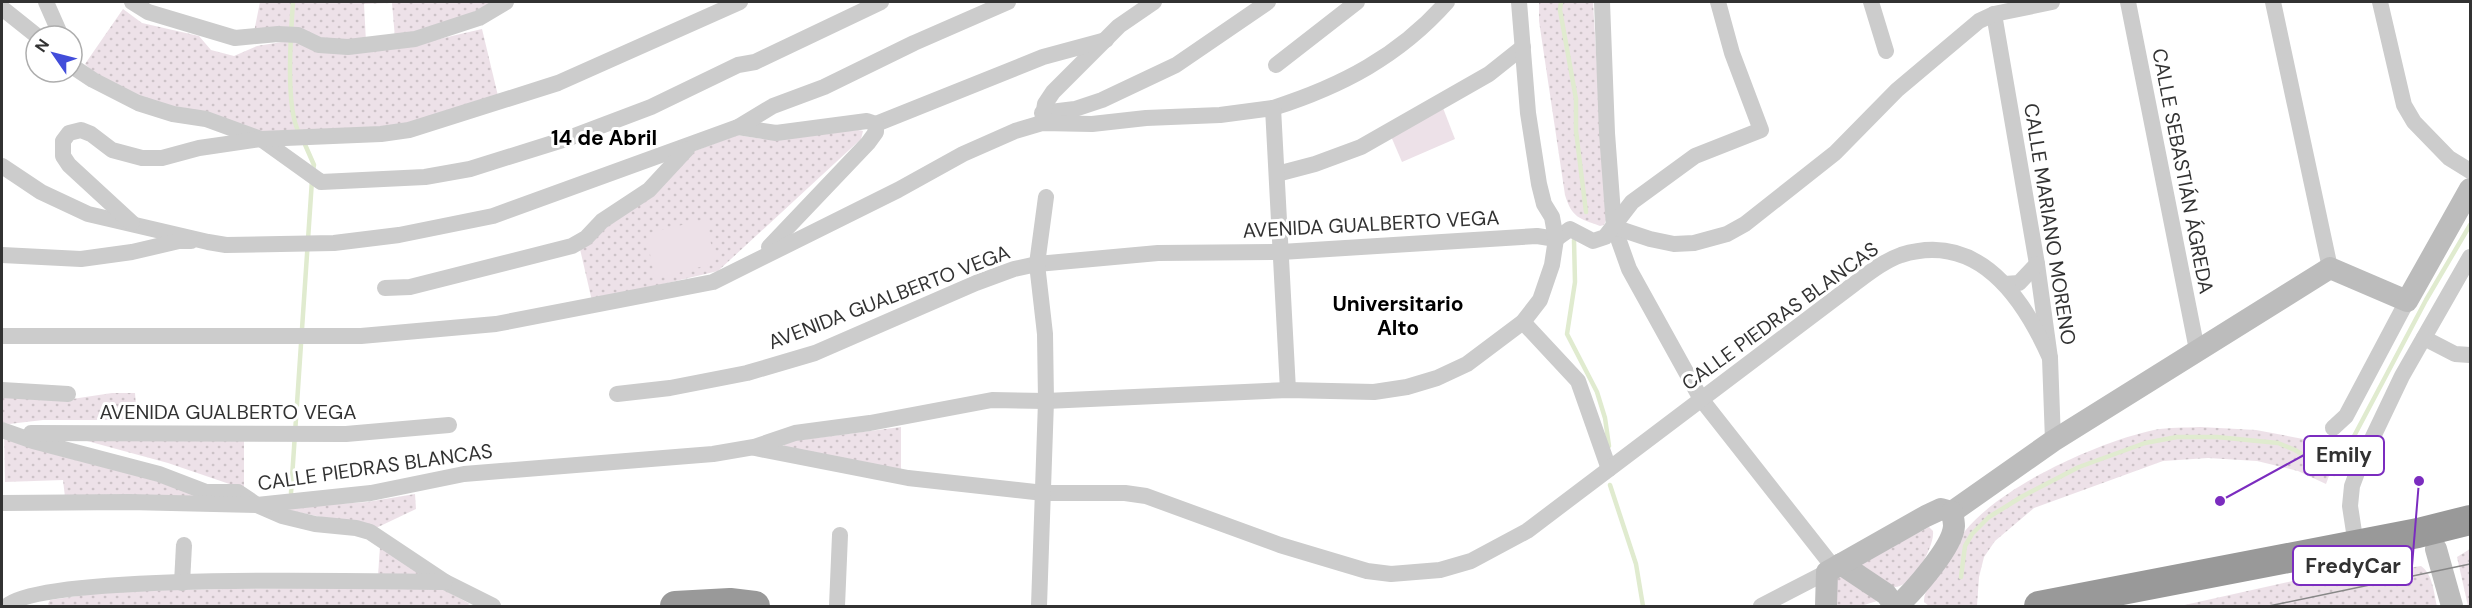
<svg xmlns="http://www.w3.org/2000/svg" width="2472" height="608" font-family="'DM Sans',sans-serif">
<defs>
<pattern id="grass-dots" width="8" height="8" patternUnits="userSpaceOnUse" patternTransform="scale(1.5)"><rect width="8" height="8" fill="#ede1e8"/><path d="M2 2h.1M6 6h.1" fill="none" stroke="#ccc2c7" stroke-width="1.8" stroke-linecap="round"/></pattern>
</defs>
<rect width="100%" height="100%" fill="#fff"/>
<g fill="url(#grass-dots)">
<path d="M260,2H496L467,17L395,38L392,3L364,4L366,42L254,32Z"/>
<path d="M1539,2H1593L1606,220L1604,225L1600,226C1579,218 1572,218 1565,195L1539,21Z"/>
<path d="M123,9L142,23L199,36L211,50L234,56L257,46L288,41L396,49L482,29L499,100L408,126L255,132L167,109L97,76L85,64Z"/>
<path d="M858,130L863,131L861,139L718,271L592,301L580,249L687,154L737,135L763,139Z"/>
<path d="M112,393H135L137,420H43L9,424L2,422V397L59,401Z"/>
<path d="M901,427V471L784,447V442Z"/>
<path d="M2200,427L2256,430L2340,446L2326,484L2298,471L2257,461L2208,458L2163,461L2034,508L1995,541L1984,557L1979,577L1977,606H1929L1924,602C1923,590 1936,576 1942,566C1949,554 1957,541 1965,531C2001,486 2098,442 2154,430C2169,427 2185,428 2200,427Z"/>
<path d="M4,429L234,496L65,497L63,480L5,482Z"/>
<path d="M43,429H244V489L168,463Z"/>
<path d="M415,494L416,509L376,528L277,508L367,502Z"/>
<path d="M1929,527L1933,531C1935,545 1915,580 1902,585C1897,588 1892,587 1887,587L1860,564Z"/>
<path d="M380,546L422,576H378Z"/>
<path d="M2470,549V606H2468L2457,557Z"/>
<path d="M2421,566C2433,574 2434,594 2437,606H2180L2302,579L2310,584Z"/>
<path d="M1840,573L1877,601L1861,606H1837L1835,578Z"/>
<path d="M352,587L443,589L470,604L465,606H50L48,604L50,600L113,591Z"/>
</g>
<g fill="#ede1e8">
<path d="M1443,108L1455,139L1402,162L1390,134Z"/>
<path d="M706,219L715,263L655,279L646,234Z"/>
</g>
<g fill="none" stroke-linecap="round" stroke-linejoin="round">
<g stroke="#e0ebcf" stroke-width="4.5">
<path d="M293,2C291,33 285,106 299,133"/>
<path d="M1561,2L1560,10L1576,99V131L1586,212"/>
<path d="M303,140L314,165L313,171"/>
<path d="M1574,240L1575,282L1567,334L1597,392L1605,418L1609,446"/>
<path d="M1610,485L1636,564L1643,606"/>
<path d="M291,493L312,180"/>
<path d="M1961,577L1965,546L1972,534L1989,517L2023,496L2079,467L2145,443L2177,437H2217L2278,443L2295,450L2334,474L2426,300L2470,225"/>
</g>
<g stroke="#ccc" stroke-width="16">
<path d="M46,2L61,36"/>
<path d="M132,2L148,12L235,38L278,34L298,35L319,45L348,47L415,39L479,18L506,2"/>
<path d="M1602,2L1607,133L1614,227L1629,269L1701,399L1834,568"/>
<path d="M1871,2L1886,51"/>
<path d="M2128,2L2197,350"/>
<path d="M2273,2L2330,268"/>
<path d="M2380,2L2404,105L2414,122L2449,158L2470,171"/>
<path d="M2,8L37,36"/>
<path d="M1994,14L2037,264L2050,358L2053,441"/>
<path d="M1276,65L1357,2"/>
<path d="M72,66L93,80L138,103L173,114L206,119L261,139L321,182L425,177L470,169L569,138L651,107L738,65L755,62L881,2"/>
<path d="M1273,108C1342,86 1399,56 1447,2"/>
<path d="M1042,113L1075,109L1102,100L1176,65L1268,2"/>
<path d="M1042,122L1045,104L1053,92L1119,26L1154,2"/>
<path d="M876,124L1043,57L1106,40"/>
<path d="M738,127L776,133L867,121L876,124V132L868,143L769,247"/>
<path d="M2,166L41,192L88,214L208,242L226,245L334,243L399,235L493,216L738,127L773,106L824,87L914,43L1008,2"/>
<path d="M1277,174L1315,164L1361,147L1489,74L1523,47"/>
<path d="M132,223L69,165L63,156V141L69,133L81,130L91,134L112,150L142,158H162L199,148L261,139L381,134L409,130L558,83L740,2"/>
<path d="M1614,227L1650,239L1674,244L1694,243L1727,234L1745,224L1835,153L1897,90L1979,21L1994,14L2052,2"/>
<path d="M2,255L81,259L132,252L179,241H191"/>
<path d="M2005,284L2019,283L2037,264"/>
<path d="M385,288L410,287L572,246L586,238L602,221L649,190L687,149"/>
<path d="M1523,322L1578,381L1609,469"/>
<path d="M2,336H361L496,324L713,282L898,190L963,154L1015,131L1042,123L1092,124L1146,118L1220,115L1273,108L1288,390"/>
<path d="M2424,338L2455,354L2470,355"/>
<path d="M2,390L68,394"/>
<path d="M617,394L670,388L747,373L815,353L976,283L1014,269L1037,264L1158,253L1281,252L1537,236L1556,239L1570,229L1593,241L1605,237L1632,202L1695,156L1761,130L1732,53L1718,2"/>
<path d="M2333,428L2346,416L2407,301"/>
<path d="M2,430L33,441L159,474L206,492H238L257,505L282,516L315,524L356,528L370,532L445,582L493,606"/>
<path d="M31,433L346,434L449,425"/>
<path d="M755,448L908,478L1044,493H1125L1146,496L1280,545L1367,571L1391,574L1440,570L1471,561L1527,531L1854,284C1869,273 1884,261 1901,255C1978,231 2023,297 2050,358"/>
<path d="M2,503L129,502L257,505L371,493L464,474L713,454L754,447L795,433L870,423L992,400L1046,401L1288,390L1374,392L1407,387L1437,378L1467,364L1523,322L1540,300L1552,265L1556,239L1552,217L1544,204L1539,184L1528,113L1519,2"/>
<path d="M2356,545L2350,506L2352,486L2361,462L2402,376L2470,257"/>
<path d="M182,583L184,545"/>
<path d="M7,606C43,572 378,582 445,582"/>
<path d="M837,606L840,535"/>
<path d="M1039,606L1046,401L1045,334L1037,264L1046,197"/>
<path d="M1761,606L1827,572"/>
</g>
<g stroke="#bcbcbc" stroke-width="22">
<path d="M1952,512L2053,441L2330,268L2407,301L2470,189"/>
<path d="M2436,549L2452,606"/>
<path d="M1841,564L1886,594L1895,606"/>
<path d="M1826,606L1827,572L1926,516L1941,509L1952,512"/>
<path d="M1897,606C1912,593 1953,547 1954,526C1954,522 1953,517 1952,512"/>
</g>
<g stroke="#999" stroke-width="30">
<path d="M675,606L730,603L755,606"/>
<path d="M2039,606L2418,533L2470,520"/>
</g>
<path stroke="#878787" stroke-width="1.5" d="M2269,606L2470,564"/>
</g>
<g text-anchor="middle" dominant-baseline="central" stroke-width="6" stroke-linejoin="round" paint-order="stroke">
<g font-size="20" fill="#323232" stroke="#fff">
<text transform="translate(2183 171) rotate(79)">CALLE SEBASTIÁN ÁGREDA</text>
<text transform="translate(1371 224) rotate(-3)">AVENIDA GUALBERTO VEGA</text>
<text transform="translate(2050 224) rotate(81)">CALLE MARIANO MORENO</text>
<text transform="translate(889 297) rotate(-21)">AVENIDA GUALBERTO VEGA</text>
<text transform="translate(1780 316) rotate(-36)">CALLE PIEDRAS BLANCAS</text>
<text x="228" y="412">AVENIDA GUALBERTO VEGA</text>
<text transform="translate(375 467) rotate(-8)">CALLE PIEDRAS BLANCAS</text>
</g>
<g font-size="21" font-weight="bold" fill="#000" stroke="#fff">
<text x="604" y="138">14 de Abril</text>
<text x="1398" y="304">Universitario<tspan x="1398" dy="24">Alto</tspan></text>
</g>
</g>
<path fill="none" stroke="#7b2cbf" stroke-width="2" d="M2220 501L2304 455M2419 481L2412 566"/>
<g fill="#7b2cbf" stroke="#fff" stroke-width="2">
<circle cx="2220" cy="501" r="6"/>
<circle cx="2419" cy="481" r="6"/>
</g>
<g fill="#fff" stroke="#7b2cbf" stroke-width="2">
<rect x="2304" y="436" width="80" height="39" rx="6"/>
<rect x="2293" y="546" width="119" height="39" rx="6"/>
</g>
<g font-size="21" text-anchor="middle" font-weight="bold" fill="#323232">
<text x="2344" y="462">Emily</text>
<text x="2353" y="573">FredyCar</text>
</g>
<rect width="2472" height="608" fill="none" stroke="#323232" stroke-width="6"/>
<g transform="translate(54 54) rotate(305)"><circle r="28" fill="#ffffff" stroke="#adadad" stroke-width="1.5"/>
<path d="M0-4.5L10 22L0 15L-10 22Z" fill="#424dda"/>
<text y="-9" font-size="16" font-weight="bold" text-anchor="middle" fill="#323232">N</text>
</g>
</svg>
